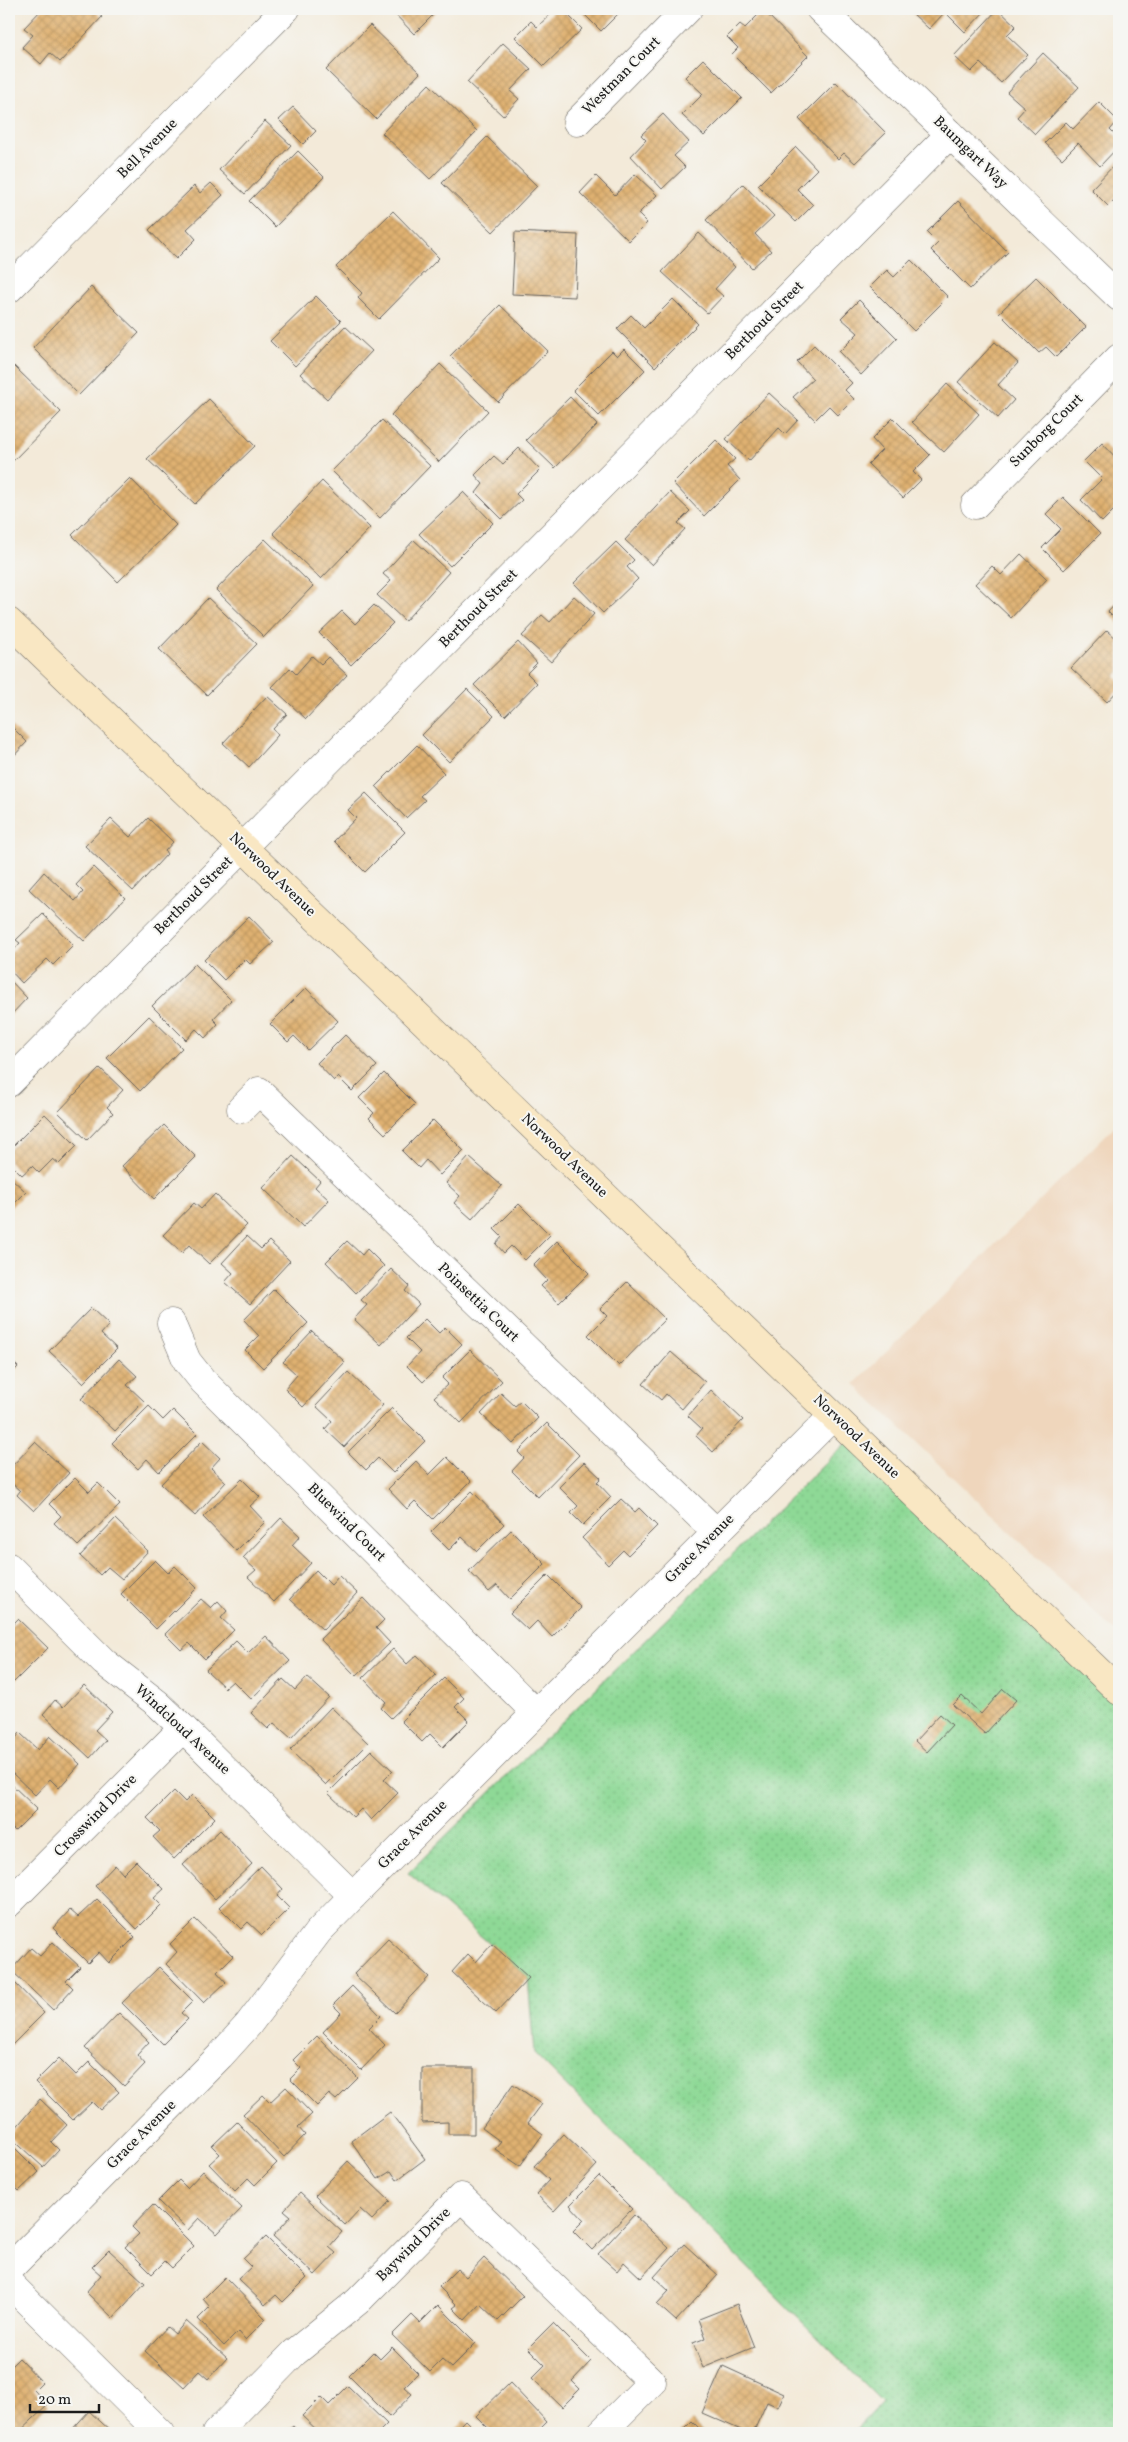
<svg xmlns="http://www.w3.org/2000/svg" width="1128" height="2442" font-family="Vollkorn,serif">
<defs>
<pattern id="grass-dots" width="8" height="8" patternUnits="userSpaceOnUse" patternTransform="scale(1.25)"><rect width="8" height="8" fill="#8ed996"/><path d="M2 2h.1M6 6h.1" fill="none" stroke="#7aba81" stroke-width="1.8" stroke-linecap="round"/></pattern>
<pattern id="building-cross-hatch" width="8" height="8" patternUnits="userSpaceOnUse" patternTransform="scale(1.25)"><rect width="8" height="8" fill="#dfb171"/><path d="M0 0l8 8M0 8l8-8" fill="none" stroke="#bf9861"/></pattern>
</defs>
<rect width="100%" height="100%" fill="#f6f6f2"/>
<filter id="ink" filterUnits="userSpaceOnUse"><feTurbulence type="fractalNoise" baseFrequency=".02" numOctaves="2"/><feDisplacementMap in="SourceGraphic" scale="10" xChannelSelector="R" yChannelSelector="G"/><feConvolveMatrix kernelMatrix="1 2 1 2 8 2 1 2 1" color-interpolation-filters="sRGB"/></filter>
<filter id="wash" filterUnits="userSpaceOnUse"><feTurbulence type="fractalNoise" baseFrequency=".0096" numOctaves="4" result="noise"/><feDisplacementMap in="SourceGraphic" scale="20" xChannelSelector="R" yChannelSelector="G"/><feGaussianBlur stdDeviation="1.12" result="paint"/><feColorMatrix in="noise" values="0 0 0 0 0 0 0 0 0 0 0 0 0 0 0 0 0 1.4 0 .05"/><feComposite in="paint" operator="in"/></filter>
<g filter="url(#wash)">
<rect width="100%" height="100%" fill="#f3ead9"/>
<path fill="#efd6bc" d="M1119,1122V1635L854,1384Z"/>
<path fill="url(#grass-dots)" stroke="#557a59" d="M850,1439L1119,1695V2433H852L882,2402L534,2053L528,1977L408,1873Z"/>
<g id="blocks">
<g fill="url(#building-cross-hatch)">
<path d="M42,9H93L102,17L60,62L50,53L41,64L22,47L33,35L24,28Z"/>
<path d="M392,9H439L414,34L391,10Z"/>
<path d="M556,9H562L582,29L544,66L515,37L531,21L537,27Z"/>
<path d="M579,9H612L618,14L601,31Z"/>
<path d="M914,9H987L965,32L945,12L929,29L911,12Z"/>
<path d="M998,9L1016,26L1007,35L1028,55L1001,83L980,63L971,72L954,56Z"/>
<path d="M763,10L808,56L771,93L732,54L738,48L727,37L740,24L745,28Z"/>
<path d="M370,25L420,73L376,119L326,70Z"/>
<path d="M503,43L531,69L510,91L519,99L503,116L467,82Z"/>
<path d="M1043,53L1079,87L1035,134L1017,117L1025,108L1007,92Z"/>
<path d="M703,59L742,98L704,136L682,115L703,94L685,77Z"/>
<path d="M836,82L886,133L855,163L844,153L838,159L799,119Z"/>
<path d="M429,84L477,131L430,179L382,133Z"/>
<path d="M1099,102L1118,121L1110,130L1119,139V146L1100,166L1078,143L1062,159L1045,143L1066,122L1073,129Z"/>
<path d="M293,107L316,131L303,144L279,120Z"/>
<path d="M663,114L689,142L674,156L685,167L662,189L631,156L646,140L641,135Z"/>
<path d="M265,121L291,145L245,194L219,170Z"/>
<path d="M487,137L537,186L493,232L442,183Z"/>
<path d="M796,147L817,169L797,189L813,205L796,222L758,185Z"/>
<path d="M298,151L324,177L275,227L249,201Z"/>
<path d="M1119,160V199L1117,197L1108,206L1091,189Z"/>
<path d="M635,174L657,195L638,214L647,223L629,241L580,193L596,176L615,195Z"/>
<path d="M211,183L223,195L187,229L196,239L176,259L149,230L194,186L200,193Z"/>
<path d="M743,184L774,216L755,234L771,251L752,268L706,220Z"/>
<path d="M958,201L1008,252L970,289L931,250L938,243L927,232Z"/>
<path d="M393,211L439,258L379,319L358,298L362,293L336,267Z"/>
<path d="M515,232L578,235L575,297L512,294Z"/>
<path d="M699,233L735,267L715,289L723,296L707,313L662,272Z"/>
<path d="M911,260L948,297L914,331L870,287L887,270L894,277Z"/>
<path d="M1036,277L1086,327L1056,357L1046,347L1039,353L999,313Z"/>
<path d="M91,287L139,333L79,395L33,348Z"/>
<path d="M316,296L341,321L295,366L270,341Z"/>
<path d="M673,299L698,324L655,367L617,329L631,315L644,328Z"/>
<path d="M859,300L897,338L861,375L839,352L858,333L841,318Z"/>
<path d="M500,305L548,351L498,402L450,356Z"/>
<path d="M345,326L372,351L327,399L300,374Z"/>
<path d="M995,342L1018,363L998,385L1014,400L998,418L958,382Z"/>
<path d="M814,345L852,383L845,390L854,399L838,415L829,406L815,420L793,397L813,379L797,362Z"/>
<path d="M624,349L645,370L599,416L573,390L612,351L617,356Z"/>
<path d="M440,364L488,411L439,462L391,415Z"/>
<path d="M14,366L61,412L9,465V372Z"/>
<path d="M947,384L979,414L944,452L912,422Z"/>
<path d="M769,393L798,420L785,434L779,428L749,461L726,439Z"/>
<path d="M570,397L597,425L555,468L526,440Z"/>
<path d="M209,399L255,446L195,504L147,459Z"/>
<path d="M893,418L930,455L913,472L921,480L903,498L868,464L882,450L872,439Z"/>
<path d="M382,420L430,466L380,518L332,471Z"/>
<path d="M716,440L735,459L727,466L740,480L704,516L673,483Z"/>
<path d="M1102,443L1119,461V505L1102,522L1081,500L1102,479L1084,461Z"/>
<path d="M519,448L540,470L516,494L522,500L502,519L476,493L483,484L475,475L494,456L503,464Z"/>
<path d="M130,478L176,525L118,582L72,535Z"/>
<path d="M322,481L370,528L321,579L273,533Z"/>
<path d="M463,492L493,523L450,566L419,534Z"/>
<path d="M670,492L690,511L678,523L685,529L652,565L625,540Z"/>
<path d="M1063,497L1100,534L1064,570L1042,548L1061,529L1046,514Z"/>
<path d="M265,539L313,586L264,637L216,590Z"/>
<path d="M414,540L449,572L405,621L377,595L391,581L383,574Z"/>
<path d="M616,542L634,560L627,567L638,579L603,613L574,583Z"/>
<path d="M1021,554L1047,579L1011,618L975,584L992,566L1001,575Z"/>
<path d="M574,596L594,614L551,662L522,636L542,615L550,622Z"/>
<path d="M208,598L257,644L207,695L159,649Z"/>
<path d="M1119,600V623L1108,612Z"/>
<path d="M374,605L393,623L351,665L319,633L342,611L355,624Z"/>
<path d="M1107,630L1119,641V672L1115,676L1119,680V689L1107,702L1071,668Z"/>
<path d="M518,642L537,663L527,673L537,683L505,716L474,685Z"/>
<path d="M312,656L321,664L328,657L347,675L306,719L272,687L290,668L296,674Z"/>
<path d="M467,689L494,716L449,762L422,735Z"/>
<path d="M267,696L287,714L273,729L278,735L249,767L223,743Z"/>
<path d="M9,724L27,742L9,761Z"/>
<path d="M417,745L444,773L420,796L425,800L406,818L376,786Z"/>
<path d="M366,793L405,832L365,872L334,841L356,818L348,810Z"/>
<path d="M148,818L173,842L165,851L167,854L133,891L85,846L111,819L130,837Z"/>
<path d="M93,867L125,898L84,941L29,889L44,872L75,901L83,892L76,885Z"/>
<path d="M43,914L73,945L53,965L47,959L22,983L9,969V955L20,943L16,940Z"/>
<path d="M249,916L274,942L250,964L245,959L224,980L204,960Z"/>
<path d="M195,964L231,1000L213,1019L218,1024L205,1038L196,1029L186,1040L152,1006Z"/>
<path d="M9,979L27,998L9,1017Z"/>
<path d="M306,988L338,1021L308,1050L294,1036L288,1042L270,1024Z"/>
<path d="M149,1016L182,1048L140,1091L107,1058Z"/>
<path d="M345,1035L377,1066L352,1091L338,1077L334,1081L317,1063Z"/>
<path d="M100,1068L123,1090L107,1107L113,1113L87,1140L58,1112Z"/>
<path d="M384,1073L415,1104L385,1134L369,1118L374,1113L359,1098Z"/>
<path d="M45,1114L77,1146L59,1164L53,1159L39,1173L32,1166L22,1175L9,1162V1150Z"/>
<path d="M433,1120L464,1151L440,1175L426,1160L419,1168L402,1151Z"/>
<path d="M164,1125L196,1157L154,1199L122,1166Z"/>
<path d="M293,1156L320,1181L315,1187L329,1200L303,1227L263,1188Z"/>
<path d="M469,1157L502,1186L472,1219L454,1203L460,1196L446,1183Z"/>
<path d="M9,1176L26,1192L9,1209Z"/>
<path d="M215,1194L247,1225L209,1264L189,1245L182,1253L163,1235L194,1203L201,1209Z"/>
<path d="M519,1204L550,1235L525,1260L511,1246L504,1253L496,1244L502,1237L494,1229Z"/>
<path d="M247,1236L261,1249L269,1241L290,1261L250,1304L225,1282L233,1273L222,1263Z"/>
<path d="M347,1241L362,1255L367,1249L384,1266L356,1293L326,1262Z"/>
<path d="M557,1241L589,1273L559,1303L541,1286L547,1280L533,1265Z"/>
<path d="M391,1269L409,1286L405,1291L419,1304L381,1345L354,1319L367,1305L361,1300Z"/>
<path d="M627,1282L665,1319L619,1366L588,1335L607,1316L600,1309Z"/>
<path d="M274,1289L308,1323L263,1368L245,1350L259,1336L244,1320Z"/>
<path d="M91,1308L109,1325L101,1334L117,1349L83,1383L49,1351Z"/>
<path d="M425,1319L439,1333L445,1327L462,1344L423,1382L407,1366L420,1352L406,1338Z"/>
<path d="M312,1331L345,1362L303,1407L285,1389L297,1375L283,1362Z"/>
<path d="M470,1350L502,1381L461,1423L434,1397L448,1384L442,1378Z"/>
<path d="M671,1352L705,1382L682,1409L666,1394L661,1400L643,1384Z"/>
<path d="M9,1358L18,1367L9,1376Z"/>
<path d="M119,1359L137,1376L127,1385L144,1401L115,1431L81,1399Z"/>
<path d="M348,1372L383,1405L344,1447L325,1429L332,1421L316,1406Z"/>
<path d="M711,1390L743,1420L713,1452L696,1436L702,1429L688,1416Z"/>
<path d="M501,1393L515,1406L521,1401L538,1418L513,1444L481,1414Z"/>
<path d="M149,1406L163,1420L173,1410L197,1434L159,1472L147,1459L138,1469L112,1443Z"/>
<path d="M392,1408L425,1441L393,1473L378,1458L366,1470L348,1452Z"/>
<path d="M547,1423L579,1455L538,1497L512,1471L524,1458L518,1452Z"/>
<path d="M202,1441L220,1458L211,1468L226,1482L195,1516L161,1484Z"/>
<path d="M35,1442L69,1473L34,1511L17,1495L20,1491L9,1481V1469Z"/>
<path d="M447,1457L471,1481L433,1519L415,1501L407,1509L388,1489L416,1461L429,1475Z"/>
<path d="M584,1462L601,1478L597,1482L611,1497L583,1525L571,1513L578,1506L559,1487Z"/>
<path d="M75,1478L89,1492L98,1483L120,1505L78,1546L54,1523L61,1516L49,1504Z"/>
<path d="M242,1479L260,1497L250,1506L265,1522L236,1551L203,1517Z"/>
<path d="M472,1491L504,1524L477,1551L462,1537L449,1550L431,1532Z"/>
<path d="M621,1499L635,1512L639,1508L657,1526L628,1555L623,1550L608,1565L582,1538Z"/>
<path d="M281,1518L300,1536L292,1545L311,1563L274,1602L248,1577L256,1570L243,1558Z"/>
<path d="M115,1519L148,1551L122,1579L108,1567L100,1575L80,1556Z"/>
<path d="M511,1530L545,1564L510,1599L497,1585L489,1592L469,1571Z"/>
<path d="M155,1560L168,1573L175,1566L197,1588L156,1629L121,1594Z"/>
<path d="M316,1570L331,1585L339,1576L357,1593L323,1630L290,1599Z"/>
<path d="M548,1575L581,1608L552,1637L537,1621L528,1630L510,1613Z"/>
<path d="M363,1598L384,1620L376,1628L390,1643L356,1676L320,1639Z"/>
<path d="M201,1599L211,1608L218,1601L227,1611L221,1618L234,1630L205,1659L189,1643L181,1650L165,1634Z"/>
<path d="M18,1619L48,1648L14,1682L9,1677V1628Z"/>
<path d="M266,1636L290,1661L251,1699L233,1681L225,1688L206,1670L236,1641L248,1653Z"/>
<path d="M393,1649L407,1664L417,1655L436,1675L391,1718L381,1708L386,1702L363,1678Z"/>
<path d="M307,1677L329,1697L291,1738L274,1723L268,1729L251,1713L283,1679L295,1690Z"/>
<path d="M444,1678L464,1698L455,1707L469,1721L443,1747L430,1734L422,1742L401,1721Z"/>
<path d="M84,1685L112,1712L95,1730L106,1740L90,1758L43,1714L55,1700L63,1707Z"/>
<path d="M1003,1689L1016,1700L985,1734L953,1705L962,1696L981,1714Z"/>
<path d="M331,1707L368,1743L326,1785L290,1750Z"/>
<path d="M940,1714L952,1725L927,1752L915,1741Z"/>
<path d="M20,1733L38,1750L50,1736L80,1764L59,1788L50,1779L35,1795L9,1770V1746Z"/>
<path d="M371,1750L393,1771L384,1780L398,1793L371,1820L361,1809L353,1817L328,1793Z"/>
<path d="M9,1782L37,1809L15,1831L9,1825Z"/>
<path d="M174,1791L185,1802L192,1795L215,1818L174,1859L153,1837L160,1831L147,1818Z"/>
<path d="M220,1830L252,1864L215,1899L183,1865Z"/>
<path d="M136,1861L164,1889L154,1898L161,1905L137,1929L95,1886L115,1865L123,1874Z"/>
<path d="M261,1866L283,1889L277,1896L289,1908L262,1935L248,1922L241,1929L219,1907Z"/>
<path d="M97,1899L135,1937L109,1963L99,1952L88,1963L53,1928L70,1910L78,1917Z"/>
<path d="M195,1919L233,1956L217,1972L226,1982L204,2003L166,1964L177,1952L170,1944Z"/>
<path d="M388,1939L429,1977L395,2013L354,1974Z"/>
<path d="M53,1942L80,1967L66,1981L73,1988L53,2010L11,1970L31,1948L40,1956Z"/>
<path d="M492,1944L529,1978L496,2013L452,1972L468,1954L476,1962Z"/>
<path d="M159,1967L193,2001L181,2013L188,2019L163,2044L122,2003Z"/>
<path d="M14,1982L44,2013L10,2047L9,1987Z"/>
<path d="M352,1986L381,2016L369,2028L385,2045L361,2070L323,2032L341,2013L333,2005Z"/>
<path d="M119,2013L149,2042L137,2055L145,2064L124,2086L85,2048Z"/>
<path d="M317,2036L358,2078L336,2100L329,2094L317,2106L290,2079L301,2068L293,2060Z"/>
<path d="M59,2058L76,2075L89,2062L119,2092L100,2110L92,2102L73,2120L35,2082Z"/>
<path d="M422,2068H474V2134H448V2122L422,2123Z"/>
<path d="M513,2084L542,2104L528,2123L543,2134L520,2166L495,2149L501,2142L482,2128Z"/>
<path d="M286,2087L312,2114L298,2127L305,2135L284,2157L243,2114L263,2095L270,2102Z"/>
<path d="M40,2099L67,2125L51,2142L59,2150L43,2167L9,2136Z"/>
<path d="M390,2112L425,2159L397,2180L391,2171L378,2179L351,2141Z"/>
<path d="M237,2122L277,2163L255,2185L248,2178L235,2191L209,2164L220,2154L212,2146Z"/>
<path d="M564,2134L597,2165L554,2211L536,2194L549,2180L534,2166Z"/>
<path d="M9,2142L39,2172L19,2191L11,2183L9,2185Z"/>
<path d="M348,2161L390,2201L372,2220L360,2209L345,2225L315,2196Z"/>
<path d="M203,2171L242,2208L217,2234L199,2218L188,2230L158,2201L179,2180L187,2188Z"/>
<path d="M599,2176L632,2209L592,2250L573,2231L584,2220L570,2205Z"/>
<path d="M300,2193L342,2232L329,2247L336,2253L315,2275L273,2236L291,2216L284,2210Z"/>
<path d="M153,2205L194,2246L172,2268L165,2261L152,2274L125,2247L139,2234L132,2227Z"/>
<path d="M634,2215L669,2248L641,2278L624,2262L617,2271L598,2254Z"/>
<path d="M266,2237L307,2278L283,2302L276,2295L265,2305L238,2279L251,2267L243,2259Z"/>
<path d="M684,2244L718,2275L676,2321L657,2304L669,2291L654,2277Z"/>
<path d="M109,2250L145,2283L113,2318L86,2292L101,2275L92,2267Z"/>
<path d="M484,2258L523,2296L498,2321L480,2304L465,2320L453,2308L457,2305L439,2287L457,2269L466,2277Z"/>
<path d="M225,2277L266,2319L245,2340L238,2332L224,2346L198,2319L210,2307L203,2299Z"/>
<path d="M737,2304L754,2347L703,2368L693,2343L706,2338L699,2319Z"/>
<path d="M438,2305L476,2343L451,2368L442,2360L430,2372L392,2335L412,2315L420,2323Z"/>
<path d="M186,2321L227,2358L208,2379L199,2371L184,2387L145,2351L167,2327L175,2334Z"/>
<path d="M553,2323L591,2361L572,2381L580,2389L562,2407L532,2378L545,2365L528,2348Z"/>
<path d="M392,2347L418,2373L404,2387L412,2394L390,2417L349,2376L373,2352L380,2359Z"/>
<path d="M19,2358L42,2382L34,2390L48,2405L18,2433H9V2368Z"/>
<path d="M723,2366L784,2394L778,2407L767,2402L753,2433H748L702,2413Z"/>
<path d="M510,2383L547,2422L536,2433H525L522,2430L518,2433H493L476,2416Z"/>
<path d="M348,2386L387,2424L378,2433H320L302,2416L321,2397L329,2405Z"/>
<path d="M89,2411L113,2433H69Z"/>
<path d="M465,2420L478,2433H452Z"/>
<path d="M692,2421L704,2433H680Z"/>
<path d="M293,2426L300,2433H285Z"/>
</g>
</g>
</g>
<g filter="url(#ink)">
<use href="#blocks" fill-opacity="0" stroke="#67645e" stroke-width="1"/>
<g fill="none" stroke-linecap="round" stroke-linejoin="round">
<g stroke="#67645e" stroke-width="29">
<g id="minor">
<path d="M820,9L1119,297"/>
<path d="M577,122L688,9"/>
<path d="M9,289L286,9"/>
<path d="M975,505L1119,358"/>
<path d="M9,1083L950,134"/>
<path d="M241,1109L259,1091L716,1532"/>
<path d="M171,1323L187,1361L203,1381L536,1713"/>
<path d="M9,1567L104,1662L158,1704L183,1728L353,1896"/>
<path d="M9,1903L183,1728"/>
<path d="M9,2269L220,2056L248,2025L318,1932L353,1896L833,1416"/>
<path d="M9,2283L160,2433"/>
<path d="M216,2433L294,2353L358,2301L461,2197L652,2382L601,2433"/>
</g>
</g>
<g stroke="#67645e" stroke-width="29">
<path id="secondary" d="M9,622L1119,1691"/>
</g>
<use href="#minor" stroke="#fff" stroke-width="28"/>
<use href="#secondary" stroke="#f9e7c3" stroke-width="28"/>
</g>
</g>
<g text-anchor="middle" dominant-baseline="central" stroke-width="4" stroke-linejoin="round" paint-order="stroke">
<g font-size="15" fill="#1c1c1c" stroke="#f6f6f2">
<text transform="translate(622 76) rotate(-45)">Westman Court</text>
<text transform="translate(148 149) rotate(-45)">Bell Avenue</text>
<text transform="translate(970 153) rotate(44)">Baumgart Way</text>
<text transform="translate(765 321) rotate(-45)">Berthoud Street</text>
<text transform="translate(1047 431) rotate(-45)">Sunborg Court</text>
<text transform="translate(479 609) rotate(-45)">Berthoud Street</text>
<text transform="translate(272 875) rotate(44)">Norwood Avenue</text>
<text transform="translate(194 896) rotate(-45)">Berthoud Street</text>
<text transform="translate(564 1156) rotate(44)">Norwood Avenue</text>
<text transform="translate(478 1303) rotate(44)">Poinsettia Court</text>
<text transform="translate(856 1437) rotate(44)">Norwood Avenue</text>
<text transform="translate(346 1523) rotate(45)">Bluewind Court</text>
<text transform="translate(700 1549) rotate(-45)">Grace Avenue</text>
<text transform="translate(182 1730) rotate(43)">Windcloud Avenue</text>
<text transform="translate(96 1816) rotate(-45)">Crosswind Drive</text>
<text transform="translate(413 1835) rotate(-45)">Grace Avenue</text>
<text transform="translate(142 2135) rotate(-45)">Grace Avenue</text>
<text transform="translate(414 2245) rotate(-45)">Baywind Drive</text>
</g>
</g>
<rect width="1128" height="2442" fill="none" stroke="#f6f6f2" stroke-width="30"/>
<path d="M30 2404v8h69v-8" fill="none" stroke="#1c1c1c" stroke-width="2.5"/>
<text x="38" y="2404" font-size="15" fill="#1c1c1c" stroke="#f6f6f2" stroke-width="4" paint-order="stroke">20 m</text>
</svg>
